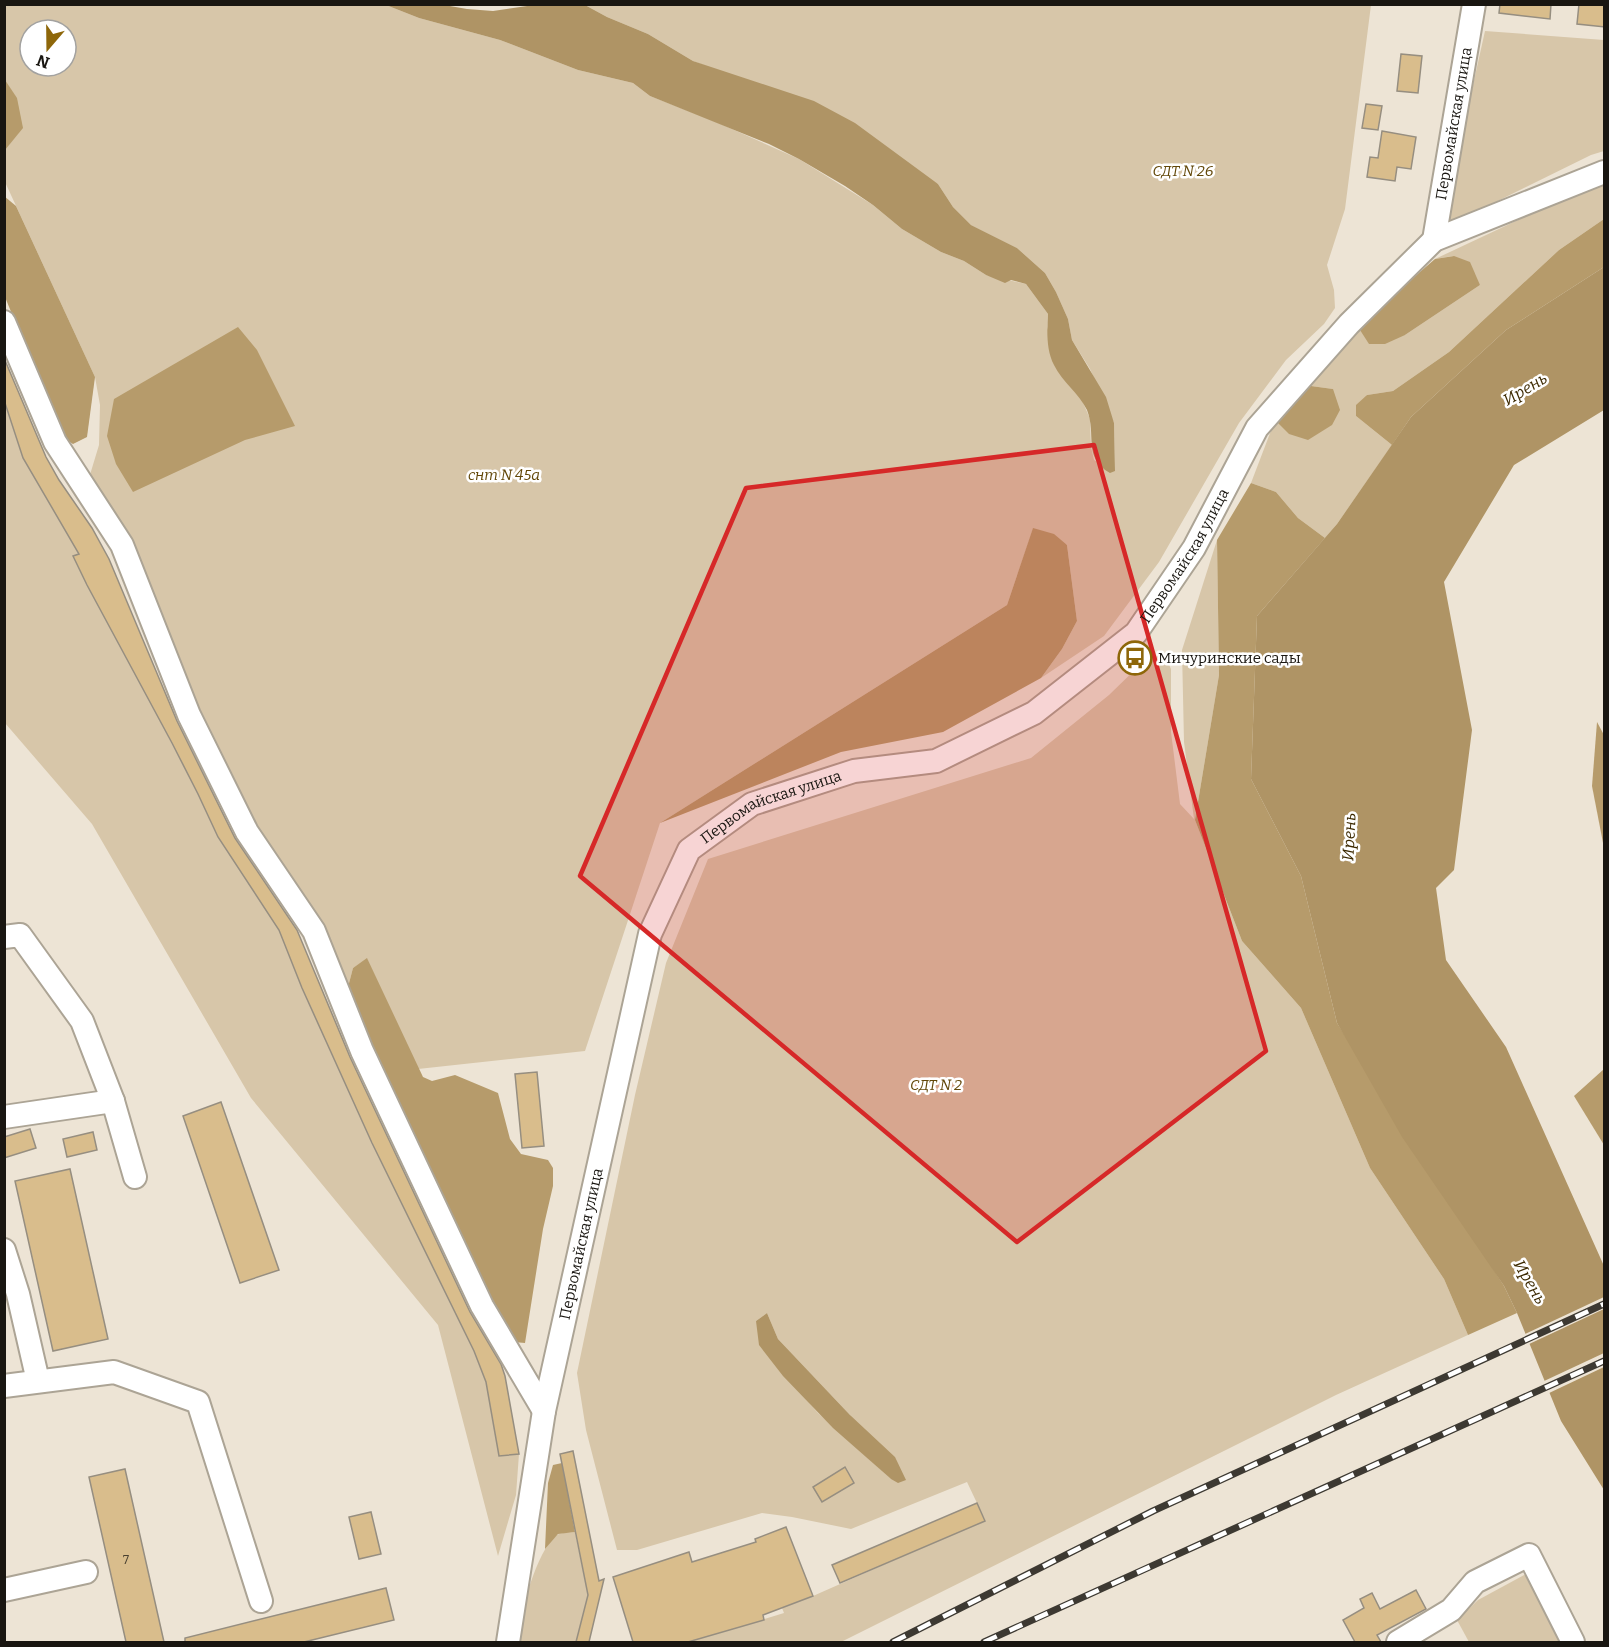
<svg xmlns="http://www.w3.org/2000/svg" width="1609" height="1647" font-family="Bitter,serif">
<rect width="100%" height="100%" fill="#ede4d5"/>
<g fill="#d7c6a9" fill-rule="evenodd">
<path d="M4,5H386L419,18L500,40L578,70L633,83L650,96L714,121L799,159L873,205L902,229L941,252L964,261L986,275L1026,284L1048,314L1047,327L1063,376L1082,400L1090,419L1091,447L1094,460L1115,471L1114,423L1090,369L1072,340L1068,319L1056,292L1045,273L1017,248L971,225L953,207L938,184L727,74L693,61L648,34L607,17L585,5H1371L1345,209L1327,265L1334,290L1335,308L1324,324L1286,360L1239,423L1159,562L1104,636L1041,678L1062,649L1077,621L1067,545L1033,529L1007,605L660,823L585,1051L418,1069L367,959L353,968L348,987L265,846L221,761L89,478L99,445L100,405L95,377L5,182ZM30,30H66V66H30Z"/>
<path d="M1485,31L1604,40V151L1591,155L1441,229Z"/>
<path d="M1604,182V219L1559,250L1449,352L1393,391L1367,395L1356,416L1392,445L1337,524L1325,538L1298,518L1276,492L1251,483L1275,420L1333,389L1311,386L1342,340L1363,321L1405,335L1480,285L1453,256L1435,259L1539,210Z"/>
<path d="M4,400L23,458L79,554L74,556L87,585L123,649L198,794L218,837L279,930L372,1143L474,1351L486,1382L499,1456L519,1454L516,1495L498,1556L438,1325L251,1098L92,824L5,723Z"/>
<path d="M1217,540L1219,675L1195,820L1242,941L1301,1008L1370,1168L1444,1279L1468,1335L1336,1395L841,1642H688L784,1613L782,1608L813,1596L985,1520L967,1482L851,1529L792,1517L762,1513L637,1550H617L586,1430L577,1373L635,1095L666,963L708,859L1031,758L1109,695L1144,661L1164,654L1171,669V732L1180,804L1194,819L1184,742L1182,650ZM767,1313L778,1339L850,1415L891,1479L818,1413L804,1397L756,1321Z"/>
<path d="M575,1532L588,1595L576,1642H515C520,1617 536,1550 557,1535C562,1532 570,1533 575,1532Z"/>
<path d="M1526,1574L1561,1642H1469L1457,1620L1478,1600Z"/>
</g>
<g fill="#b69b6b">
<path d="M5,80L17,98L23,128L5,150Z"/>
<path d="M4,196L16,206L95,377L87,437L73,444L62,437L5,297Z"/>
<path d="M1604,219V267L1506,330L1411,417L1392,445L1356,416V405L1367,395L1393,391L1449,352L1559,250Z"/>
<path d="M1454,256L1470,262L1480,285L1405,335L1385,344H1369L1360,330L1363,321L1435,259Z"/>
<path d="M238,327L257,350L295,426L245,440L133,492L116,464L107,436L114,399Z"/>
<path d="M1311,386L1333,389L1340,410L1332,425L1308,440L1289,434L1275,420Z"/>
<path d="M1251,483L1276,492L1298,518L1325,538L1257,616L1251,779L1301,876L1337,1023L1504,1286L1517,1313L1468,1335L1444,1279L1370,1168L1301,1008L1242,941L1195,820L1219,675L1217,540Z"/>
<path d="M1033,528L1054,534L1067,545L1077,621L1062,649L1041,678L943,732L841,752L660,823L1007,605Z"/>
<path d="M1597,722L1604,735V848L1592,786Z"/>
<path d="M367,958L423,1077L432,1081L455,1075L498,1093L510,1139L521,1154L548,1160L553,1168V1186L543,1229L525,1343L514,1342L489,1305L360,1032L348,987L353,968Z"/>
<path d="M1604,1069V1145L1574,1096Z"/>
<path d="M562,1463L575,1532L558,1534L545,1549L548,1483L553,1465Z"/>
</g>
<g fill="#af9465">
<path d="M386,5H444L467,9L493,11L534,5H585L607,17L648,34L693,61L814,101L855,123L938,184L953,207L971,225L1017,248L1045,273L1056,292L1068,319L1072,340L1106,397L1114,423L1115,471L1110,473C1082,457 1097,435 1087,410C1079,393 1062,382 1054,365C1046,350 1047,330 1048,314L1026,284L1011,280L1005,283L986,275L964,261L941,252L902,229L873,205L845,186L799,159L769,144L650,96L633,83L578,70L500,40L419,18Z"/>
<path d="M1604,267V410L1514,465L1444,582L1472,730L1454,870L1436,888L1446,960L1506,1047L1604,1266V1490L1561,1421L1517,1313L1504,1286L1402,1137L1337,1023L1301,876L1251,779L1257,616L1337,524L1411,417L1506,330Z"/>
<path d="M767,1313L778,1339L850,1415L895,1457L906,1480L898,1483L891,1479L833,1428L783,1376L759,1345L756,1321Z"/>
</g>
<g fill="#ede4d5">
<path d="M1604,1297V1309L1527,1345L1523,1335Z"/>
<path d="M1604,1353V1367L1547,1394L1542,1382Z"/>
</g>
<g fill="#d9bd8c" stroke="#968e80" stroke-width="1.5">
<path d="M1500,4H1551L1550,19L1499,13Z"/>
<path d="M1579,4H1605V27L1577,24Z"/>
<path d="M1401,54L1422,56L1418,93L1397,91Z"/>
<path d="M1366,104L1382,106L1378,130L1362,128Z"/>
<path d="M1382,131L1416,137L1411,169L1397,167L1395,181L1367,177L1370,157L1378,158Z"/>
<path d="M4,358L46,457L59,480L92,528L109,559L177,721L235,838L297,930L350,1057L470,1312L501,1364L505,1376L519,1454L499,1456L486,1382L474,1351L372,1143L302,988L279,930L218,837L198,794L172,743L87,585L73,556L79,554L23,458L4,400Z"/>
<path d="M537,1072L544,1146L522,1148L515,1074Z"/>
<path d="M221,1102L279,1270L240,1283L183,1116Z"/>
<path d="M30,1129L36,1148L4,1158V1137Z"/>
<path d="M93,1132L97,1150L67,1157L63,1139Z"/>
<path d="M70,1169L108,1339L53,1351L15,1181Z"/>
<path d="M573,1451L599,1581L604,1579L589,1642H576L588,1595L560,1454Z"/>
<path d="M845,1467L854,1483L822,1502L813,1487Z"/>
<path d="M125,1469L164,1642H126L89,1477Z"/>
<path d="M977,1503L985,1521L840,1583L832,1565Z"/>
<path d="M371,1512L381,1554L359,1559L349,1517Z"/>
<path d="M786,1527L813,1596L763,1615L764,1620L688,1642H633L613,1577L689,1552L692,1562L756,1542L755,1539Z"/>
<path d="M386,1588L394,1620L304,1642H185V1638Z"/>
<path d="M1416,1590L1426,1609L1377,1635L1381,1642H1355L1343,1620L1364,1608L1360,1599L1372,1593L1380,1609Z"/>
</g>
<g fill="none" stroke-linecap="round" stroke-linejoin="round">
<g stroke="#aca495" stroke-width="26">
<g id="minor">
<path id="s1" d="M1434,240L1474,4"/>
<path d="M4,322L55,442L122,545L189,715L247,832L314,931L362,1051L482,1306L544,1411"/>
<path d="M4,937L20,935L82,1021L113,1101L135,1177"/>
<path d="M4,1117L113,1101"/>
<path d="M4,1250L18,1294L38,1381"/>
<path d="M4,1386L114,1372L198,1402L261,1601"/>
<path d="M4,1590L86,1572"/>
<path id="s2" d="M508,1642L544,1411L650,934L689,850L752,804L854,771L936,761L1034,713L1136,633L1194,548L1257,428L1349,324L1434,240L1604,172"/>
<path d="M1398,1642L1451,1610L1475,1582L1529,1555L1573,1642"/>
</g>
</g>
<use href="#minor" stroke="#fff" stroke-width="22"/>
<g stroke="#3d3932" stroke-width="7">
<g id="rail">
<path d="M893,1642L1153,1511L1604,1304"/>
<path d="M984,1642L1604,1361"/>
</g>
</g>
<use href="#rail" stroke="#fff" stroke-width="4.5" stroke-dasharray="14" stroke-linecap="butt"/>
</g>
<path fill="#d62828" fill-opacity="0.2" stroke="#d62828" stroke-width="4.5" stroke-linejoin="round" d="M1094,445L1266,1051L1017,1242L580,876L746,488Z"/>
<defs>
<g id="bus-ring" transform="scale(1.725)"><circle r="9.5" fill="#fff" stroke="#8e670a" stroke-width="1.5"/><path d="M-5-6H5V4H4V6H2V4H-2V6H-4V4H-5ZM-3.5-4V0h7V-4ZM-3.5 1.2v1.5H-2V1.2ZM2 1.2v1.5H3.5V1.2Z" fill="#8e670a"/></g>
</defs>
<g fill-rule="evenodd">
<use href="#bus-ring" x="1135" y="658"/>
</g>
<g text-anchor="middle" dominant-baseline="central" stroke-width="5" stroke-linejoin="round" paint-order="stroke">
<g font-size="12" fill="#494030">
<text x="126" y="1560">7</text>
</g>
<g font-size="15" fill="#191611" stroke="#fff">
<text stroke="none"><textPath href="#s1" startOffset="118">Первомайская улица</textPath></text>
<text stroke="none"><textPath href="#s2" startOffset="1413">Первомайская улица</textPath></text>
<text stroke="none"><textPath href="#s2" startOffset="909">Первомайская улица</textPath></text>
<text stroke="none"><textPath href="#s2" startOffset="405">Первомайская улица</textPath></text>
</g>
<g font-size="15" font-style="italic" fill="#624708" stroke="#fff">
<text x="1183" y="171">СДТ N 26</text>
<text x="504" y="475">снт N 45а</text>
<text x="936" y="1085">СДТ N 2</text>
</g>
<g font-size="15" fill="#191611" stroke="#fff" text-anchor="start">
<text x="1158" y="658">Мичуринские сады</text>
</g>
<g font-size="16" font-style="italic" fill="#3c2900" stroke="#fff">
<text transform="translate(1525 389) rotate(-31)">Ирень</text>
<text transform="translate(1349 837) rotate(-87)">Ирень</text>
<text transform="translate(1530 1282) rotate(60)">Ирень</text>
</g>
</g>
<rect width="1609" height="1647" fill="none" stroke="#191611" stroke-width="12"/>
<g transform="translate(48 48) rotate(200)"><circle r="28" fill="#ffffff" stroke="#a3a2a0" stroke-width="1.5"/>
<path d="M0-4.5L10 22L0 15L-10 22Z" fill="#8e670a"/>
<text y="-9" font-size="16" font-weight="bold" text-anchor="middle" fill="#191611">N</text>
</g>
</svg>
